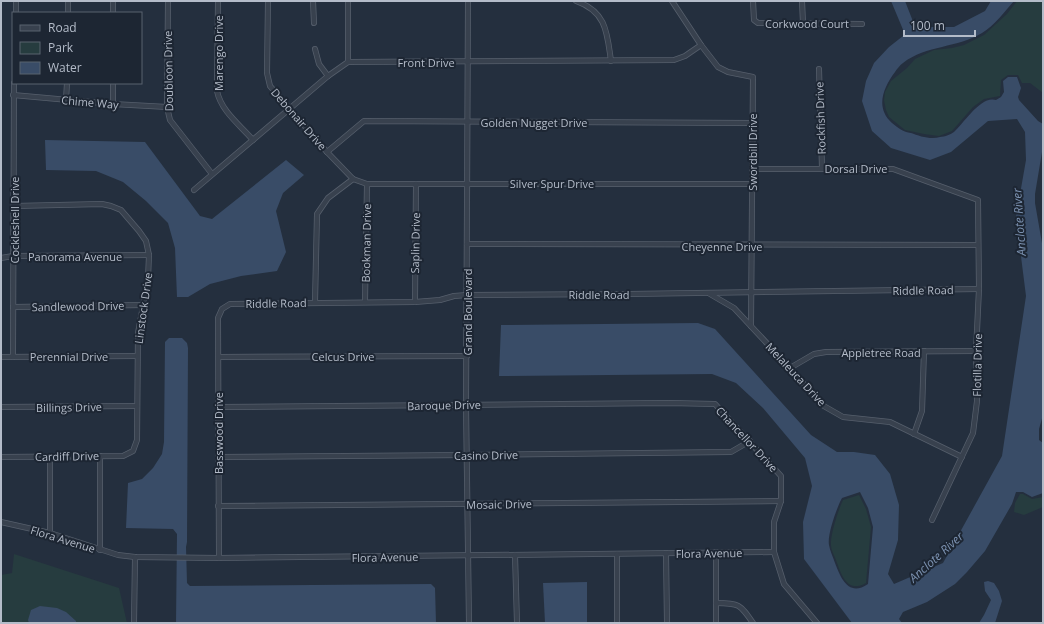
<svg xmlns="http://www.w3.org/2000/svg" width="1044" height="624" font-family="'Open Sans',sans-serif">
<rect width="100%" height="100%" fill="#242f3e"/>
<g fill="#263c3f">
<path d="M1017,1H1043V93L1030,83H1022L1018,75H1008L1001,80L1000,96L984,99L973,107L952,131L939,136L924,134L905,130L889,117L886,110L884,100L885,92L891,81L907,68L915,59L934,50L952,48L964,45L984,35L1007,14Z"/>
<path d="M1020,494H1023L1032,499L1043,497V507L1024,515L1014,512L1015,503Z"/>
<path d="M859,495L866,509L871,527L866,583C847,594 841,574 836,560C834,555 831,550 831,545C830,535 839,508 843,500Z"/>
<path d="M14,554L119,588L127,623H1V575L12,573Z"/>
</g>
<g fill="#394c67" fill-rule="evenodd">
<path d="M891,1H905L914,24L923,27H954L985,11L991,1H1014C1005,11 994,26 982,33C958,48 926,45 903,63C900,65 897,69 895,72C883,88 875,108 892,123C898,128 903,132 911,133C919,136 931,140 940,137C945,137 951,134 954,132C964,123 981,95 996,100L1001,97L1004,92L1003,81L1008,77H1017L1021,88L1018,97L1019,100L1038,121L1043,124V146L1035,194V203L1043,249V415L1039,429V440L1043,443V493L1032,497L1023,492H1016L1012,504L985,551L967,572L955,584L927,602L903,612L899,619L902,623H852L804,559L803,522L812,486L805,458L763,408L736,383L712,374L499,376L501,325L698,323L715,329L811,435L837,452H854L875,455L890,474L899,505L898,540L888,574L894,584L943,563L1002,456L1026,296L1016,217L1026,160L1025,132L1017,119L988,121L951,152L930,160L891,148L872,131L862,101L866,81L874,63L889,47L903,36L904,32ZM860,492L868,508L873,527L868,584C849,597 841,579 835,563C833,557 830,551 829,545C827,535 837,507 842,498Z"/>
<path d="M45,140L145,142L200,216L212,219L286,160L304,175L283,193L276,211L286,252L277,271L241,276L210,284L188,297H177L175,248L168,223L146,201L123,182L96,171L46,170Z"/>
<path d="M169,338H182L187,343L188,348L187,542L186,547L187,583L190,586L431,584L435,588L436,623H176L177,534L173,529L126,528L128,483L142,479L153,468L162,454L164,442L165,342Z"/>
<path d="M988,581L994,583L999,591L1002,601L995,623H979L984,615L991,600L985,591L984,582Z"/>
<path d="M587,582V623H545L543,583Z"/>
<path d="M40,606L57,608L66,612L76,621V623H29L28,620L31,610Z"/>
</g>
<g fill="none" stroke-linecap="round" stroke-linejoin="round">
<g stroke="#565f6c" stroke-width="6">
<g id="minor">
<path d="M113,1V13"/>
<path d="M168,1L167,107L170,120L212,174"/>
<path d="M218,1L217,91C221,111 240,125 253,140"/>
<path d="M268,1L267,73L270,86L327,152L353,179L367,184H752"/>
<path d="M313,1L314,23"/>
<path d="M468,1L466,405L469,623"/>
<path d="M576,1C607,12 607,33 611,61"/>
<path d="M672,1L701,45L718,67L728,72L753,77L751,326"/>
<path d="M753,1L754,20L758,23L862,24"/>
<path d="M802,1L803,23"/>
<path d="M16,13V1"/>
<path d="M68,13V1"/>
<path d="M315,49L319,64L328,76"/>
<path d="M348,62V1"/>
<path d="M819,69L822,168"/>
<path d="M113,83V104"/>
<path d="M13,95L113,104L167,107"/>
<path d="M66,100L67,83"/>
<path d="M327,152L364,121L752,123"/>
<path d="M752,169H893L978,200L979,289L976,351L977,401L973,433L932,520"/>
<path d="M194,190L328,76L348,62L674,60L685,56L701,45"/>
<path d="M467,244L978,245"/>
<path d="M1,258L13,256L149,255"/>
<path d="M710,294L734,308L790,368L822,405L843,417L890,422L962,457"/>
<path d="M315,302L317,214L328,198L353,179"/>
<path d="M365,302L367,184"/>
<path d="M415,302L416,184"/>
<path d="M13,307L144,305"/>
<path d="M1,357L137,356"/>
<path d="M13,357L14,83"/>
<path d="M219,357L467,356"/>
<path d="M790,368L814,354L826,352L976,351"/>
<path d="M1,407L137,406"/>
<path d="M219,407L670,403L715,404L781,476V501L774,522V552L784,584L817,623"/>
<path d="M914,434L922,411L924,351"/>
<path d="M1,457L123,456L133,451L137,440L138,333L148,279L149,255L146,241L139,231L121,210L111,206L102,204L14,206"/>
<path d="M218,457L468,455L731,452L750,441"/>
<path d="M218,506L781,501"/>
<path d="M1,522L50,533L118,555L135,557L219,558L774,552"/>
<path d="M50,533V457"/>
<path d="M100,550V456"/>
<path d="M716,552V623"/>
<path d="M666,553L667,623"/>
<path d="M515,555L517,623"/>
<path d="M219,558L218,318L222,309L230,304L415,302L440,300L454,296L467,295L629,294L979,289"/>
<path d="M716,603C739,603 740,604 753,623"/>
<path d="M134,623L135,557"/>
<path d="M617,623V554"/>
</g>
</g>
<use href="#minor" stroke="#38414e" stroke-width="4.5"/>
</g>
<g text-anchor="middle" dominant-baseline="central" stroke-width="4" stroke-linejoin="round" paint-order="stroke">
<g font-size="11" fill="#b4bcc9" stroke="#1d2633">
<text x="807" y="23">Corkwood Court</text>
<text transform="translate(218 53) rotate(-90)">Marengo Drive</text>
<text x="426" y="62">Front Drive</text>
<text transform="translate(168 71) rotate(-91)">Doubloon Drive</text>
<text transform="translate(90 102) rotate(5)">Chime Way</text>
<text transform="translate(820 118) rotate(-92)">Rockfish Drive</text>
<text transform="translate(299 119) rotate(49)">Debonair Drive</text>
<text x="534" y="122">Golden Nugget Drive</text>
<text transform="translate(752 152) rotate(-90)">Swordbill Drive</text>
<text x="856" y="168">Dorsal Drive</text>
<text x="552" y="183">Silver Spur Drive</text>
<text transform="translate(14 220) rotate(-90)">Cockleshell Drive</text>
<text transform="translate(366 243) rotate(-89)">Bookman Drive</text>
<text transform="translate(415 243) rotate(-89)">Saplin Drive</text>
<text x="722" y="246">Cheyenne Drive</text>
<text x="75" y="256">Panorama Avenue</text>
<text transform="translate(923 290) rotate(-1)">Riddle Road</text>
<text x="599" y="294">Riddle Road</text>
<text transform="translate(276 303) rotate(-1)">Riddle Road</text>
<text transform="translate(78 306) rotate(-1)">Sandlewood Drive</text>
<text transform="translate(143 308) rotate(-82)">Linstock Drive</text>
<text transform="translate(467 312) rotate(-90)">Grand Boulevard</text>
<text x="881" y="352">Appletree Road</text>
<text x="69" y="356">Perennial Drive</text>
<text x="343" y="356">Celcus Drive</text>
<text transform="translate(977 365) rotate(-89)">Flotilla Drive</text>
<text transform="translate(796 374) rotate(47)">Melaleuca Drive</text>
<text transform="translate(444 405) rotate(-1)">Baroque Drive</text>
<text transform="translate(69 407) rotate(-1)">Billings Drive</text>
<text transform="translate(218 433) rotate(-90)">Basswood Drive</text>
<text transform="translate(747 439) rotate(47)">Chancellor Drive</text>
<text transform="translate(486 455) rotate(-1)">Casino Drive</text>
<text transform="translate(67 456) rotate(-1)">Cardiff Drive</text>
<text transform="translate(499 504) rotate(-1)">Mosaic Drive</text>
<text transform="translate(63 539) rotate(17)">Flora Avenue</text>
<text transform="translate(709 553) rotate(-1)">Flora Avenue</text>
<text transform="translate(385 557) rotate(-1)">Flora Avenue</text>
</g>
<g font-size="12" font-style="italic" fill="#7c92b1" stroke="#1d2633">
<text transform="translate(1019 222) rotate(-94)">Anclote River</text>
<text transform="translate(936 557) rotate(-42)">Anclote River</text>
</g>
</g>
<rect width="1044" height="624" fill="none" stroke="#b4bcc9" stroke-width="4"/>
<rect x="12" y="12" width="130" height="72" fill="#1d2633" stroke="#59626f"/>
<rect x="20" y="25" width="20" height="6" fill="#38414e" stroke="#59626f"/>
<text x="48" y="32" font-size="12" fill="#b4bcc9">Road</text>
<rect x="20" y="42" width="20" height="12" fill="#263c3f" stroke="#59626f"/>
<text x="48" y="52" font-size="12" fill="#b4bcc9">Park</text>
<rect x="20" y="62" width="20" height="12" fill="#394c67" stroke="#59626f"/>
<text x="48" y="72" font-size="12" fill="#b4bcc9">Water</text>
<path d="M904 30v6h71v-6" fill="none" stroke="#b4bcc9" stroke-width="2"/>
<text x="910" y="30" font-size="12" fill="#b4bcc9" stroke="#1d2633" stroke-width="3" paint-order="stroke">100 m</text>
</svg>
